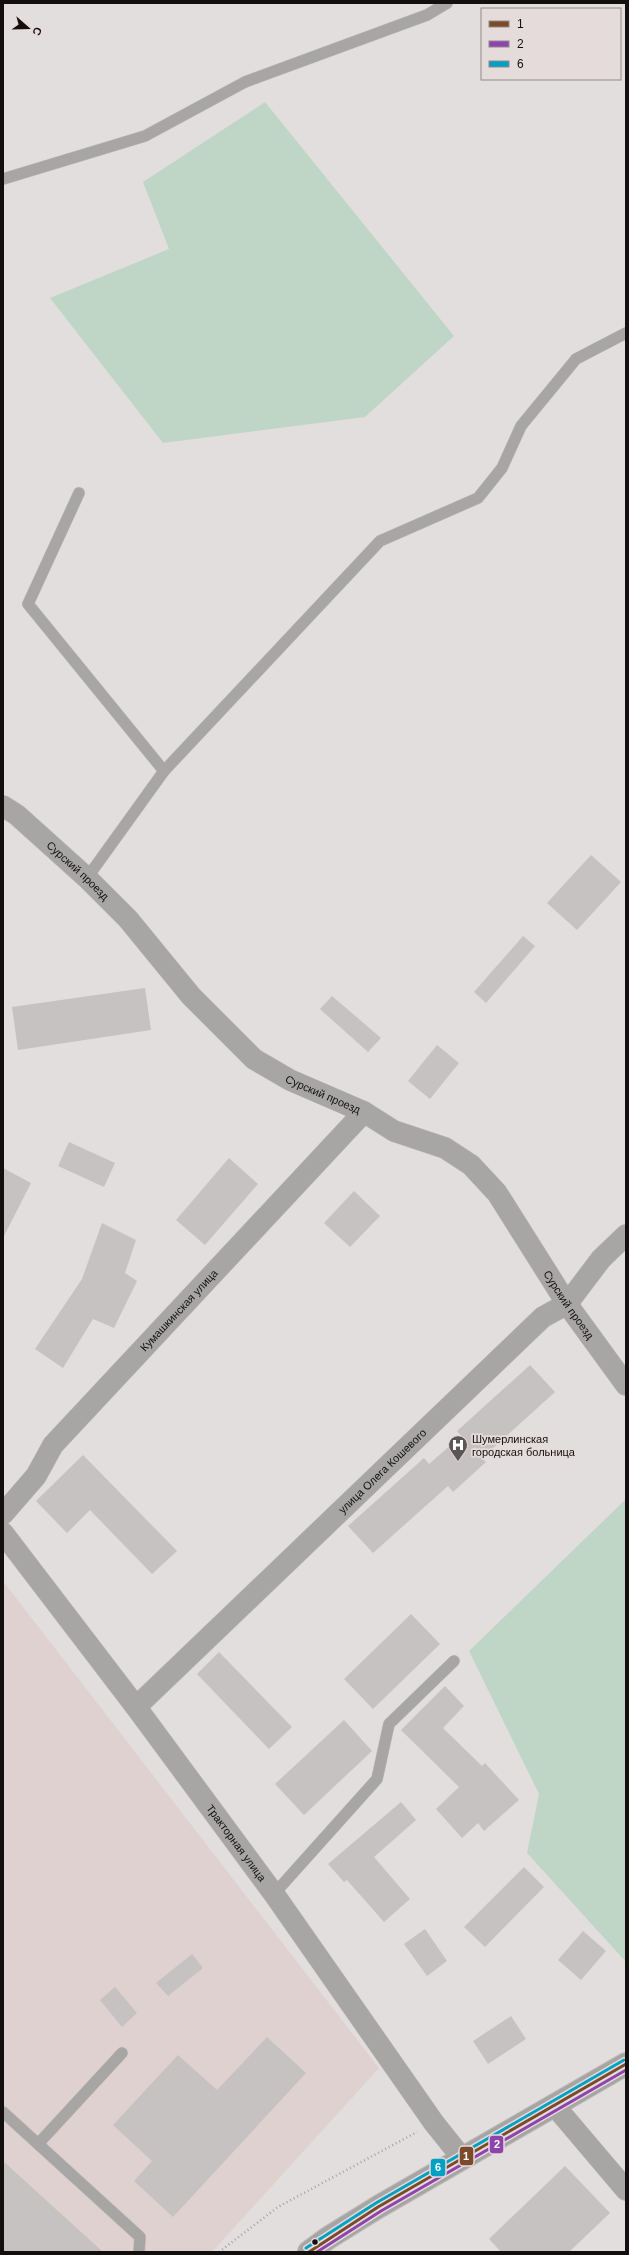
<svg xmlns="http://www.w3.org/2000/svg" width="629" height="2255" font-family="Helvetica,sans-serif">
<rect width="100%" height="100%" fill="#e3dede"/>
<path fill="#ded1d0" d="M3,1581L379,2068L212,2252H3Z"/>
<g fill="#bfd5c6">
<path d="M265,102L454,336L365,417L163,443L50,298L169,249L143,182Z"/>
<path d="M626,1499V1962L527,1853L539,1794L469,1651Z"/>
</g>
<g fill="#c6c2c2">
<path d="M591,855L621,882L577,930L547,903Z"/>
<path d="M523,936L535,946L486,1003L474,992Z"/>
<path d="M145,988L151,1030L18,1050L12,1007Z"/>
<path d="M332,996L381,1038L368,1052L320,1009Z"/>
<path d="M437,1045L459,1063L430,1099L408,1081Z"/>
<path d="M69,1142L115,1163L104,1187L58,1166Z"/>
<path d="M229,1158L258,1184L205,1245L176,1220Z"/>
<path d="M3,1168L31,1183L3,1238Z"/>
<path d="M354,1191L380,1216L350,1247L324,1223Z"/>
<path d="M102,1223L136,1240L125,1273L137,1281L114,1328L93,1319L63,1368L35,1349L82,1279Z"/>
<path d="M530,1365L555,1392L482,1458L486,1462L453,1492L448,1486L373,1553L348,1526L424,1458L429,1464L461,1436L457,1431Z"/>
<path d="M83,1455L177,1551L152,1574L90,1510L67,1533L36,1501Z"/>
<path d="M411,1614L440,1644L373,1709L344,1679Z"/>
<path d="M219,1652L292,1727L269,1749L197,1674Z"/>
<path d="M445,1686L464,1706L443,1728L482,1766L485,1763L519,1800L484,1831L478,1823L462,1838L436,1809L459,1787L401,1730Z"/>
<path d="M344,1720L372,1751L304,1815L275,1784Z"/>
<path d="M401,1802L416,1820L374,1857L410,1899L384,1922L347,1880L344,1882L328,1864Z"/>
<path d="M524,1867L544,1887L485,1947L464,1927Z"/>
<path d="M425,1929L447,1961L427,1976L404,1944Z"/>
<path d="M583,1931L606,1951L581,1980L558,1960Z"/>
<path d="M192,1954L203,1968L168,1996L156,1983Z"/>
<path d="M115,1987L137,2013L122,2027L100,2000Z"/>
<path d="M511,2016L526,2039L488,2064L473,2041Z"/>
<path d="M267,2037L306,2073L173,2217L134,2181L152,2161L113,2125L178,2055L217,2090Z"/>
<path d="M3,2161L103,2252H3Z"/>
<path d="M565,2166L610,2213L569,2252H501L489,2239Z"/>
</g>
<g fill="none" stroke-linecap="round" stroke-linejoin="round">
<g stroke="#bdbaba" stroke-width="12">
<g id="service">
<path d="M3,179L145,136L245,82L427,15L447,3"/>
<path d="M79,493L28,604L164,771"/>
<path d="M87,878L164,771L380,541L478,498L502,468L521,426L576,359L626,333"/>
<path d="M274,1894L377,1779L389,1724L454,1661"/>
<path d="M3,2112L140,2237L139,2252"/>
<path d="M38,2144L122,2053"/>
</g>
</g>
<g stroke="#bdbaba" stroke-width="22">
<g id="minor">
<path id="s1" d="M3,806L17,815L87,878L128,919L191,996L254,1059L290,1080L364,1112L394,1131L445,1148L471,1165L497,1193L567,1304L626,1385"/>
<path id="s2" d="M3,1514L36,1476L53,1445L364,1112"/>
<path id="s3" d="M3,1533L136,1707L274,1894L434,2123L462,2158"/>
<path id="s4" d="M136,1707L543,1317L567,1304L601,1259L626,1235"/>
<path d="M554,2105L626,2190"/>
</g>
</g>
<g stroke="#bdbaba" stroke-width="24">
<path id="secondary" d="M309,2252L328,2238L378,2207L626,2064"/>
</g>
<path stroke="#a5a2a2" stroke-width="2.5" stroke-dasharray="1 3" stroke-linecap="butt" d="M219,2252L278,2207L417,2132"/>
<use href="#service" stroke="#a8a5a5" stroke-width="11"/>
<use href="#minor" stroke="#a8a5a5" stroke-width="21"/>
<use href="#secondary" stroke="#a7a4a4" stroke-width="22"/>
<g stroke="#e6dbdb" stroke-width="6">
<path id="bus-1" d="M309,2252L378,2207L626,2064"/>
</g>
<g stroke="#e6dbdb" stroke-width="6">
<path id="bus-2" d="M317,2252L381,2211L626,2070"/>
</g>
<g stroke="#e6dbdb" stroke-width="6">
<path id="bus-3" d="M306,2248L376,2203L624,2060"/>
</g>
<use href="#bus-1" stroke="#7a4b2a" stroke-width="3"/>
<use href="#bus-2" stroke="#8e44ad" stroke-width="3"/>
<use href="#bus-3" stroke="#01a1c4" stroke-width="3"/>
</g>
<defs>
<g id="hospital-pin" transform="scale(1)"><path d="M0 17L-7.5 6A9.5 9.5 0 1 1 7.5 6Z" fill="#5c5757" stroke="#e6dbdb"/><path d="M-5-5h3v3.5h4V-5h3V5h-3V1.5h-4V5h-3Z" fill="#fff"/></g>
</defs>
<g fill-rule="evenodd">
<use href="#hospital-pin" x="458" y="1445"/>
</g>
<circle fill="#130f0f" stroke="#e6dbdb" stroke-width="1.5" cx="315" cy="2242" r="3.5"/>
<g text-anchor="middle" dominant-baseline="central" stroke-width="3.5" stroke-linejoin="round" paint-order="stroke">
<g font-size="11" fill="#130f0f" stroke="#e6dbdb">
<text stroke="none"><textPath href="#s1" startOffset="99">Сурский проезд</textPath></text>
<text stroke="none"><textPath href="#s1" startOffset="435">Сурский проезд</textPath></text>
<text stroke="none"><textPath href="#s1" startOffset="771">Сурский проезд</textPath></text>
<text stroke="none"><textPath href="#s2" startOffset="270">Кумашкинская улица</textPath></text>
<text stroke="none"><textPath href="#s4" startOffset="341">улица Олега Кошевого</textPath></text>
<text stroke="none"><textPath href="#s3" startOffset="388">Тракторная улица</textPath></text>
</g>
<g font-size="11" fill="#130f0f" stroke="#e6dbdb" text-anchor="start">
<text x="472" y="1439">Шумерлинская<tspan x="472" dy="13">городская больница</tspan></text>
</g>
</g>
<g stroke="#e6dbdb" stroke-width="1.5">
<rect x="489" y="2135" width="15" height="19" rx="4" fill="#8e44ad"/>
<rect x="459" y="2146" width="15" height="20" rx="4" fill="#7a4b2a"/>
<rect x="430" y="2158" width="16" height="19" rx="4" fill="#01a1c4"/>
</g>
<g font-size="11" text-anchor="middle" font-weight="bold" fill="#fff">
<text x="497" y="2148">2</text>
<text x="466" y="2160">1</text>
<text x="438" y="2171">6</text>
</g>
<rect width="629" height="2255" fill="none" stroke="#130f0f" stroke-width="8"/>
<rect x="481" y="8" width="140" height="72" fill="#e6dbdb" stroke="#928989"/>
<rect x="489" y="21" width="20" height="6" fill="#7a4b2a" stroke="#928989"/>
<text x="517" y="28" font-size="12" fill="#130f0f">1</text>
<rect x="489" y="41" width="20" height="6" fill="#8e44ad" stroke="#928989"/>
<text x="517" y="48" font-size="12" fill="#130f0f">2</text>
<rect x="489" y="61" width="20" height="6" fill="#01a1c4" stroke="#928989"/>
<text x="517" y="68" font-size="12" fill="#130f0f">6</text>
<g transform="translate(28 28) rotate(110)" stroke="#e6dbdb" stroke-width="3" paint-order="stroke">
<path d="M0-3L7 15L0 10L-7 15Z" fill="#130f0f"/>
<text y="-6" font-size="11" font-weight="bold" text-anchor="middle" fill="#130f0f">С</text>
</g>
</svg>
